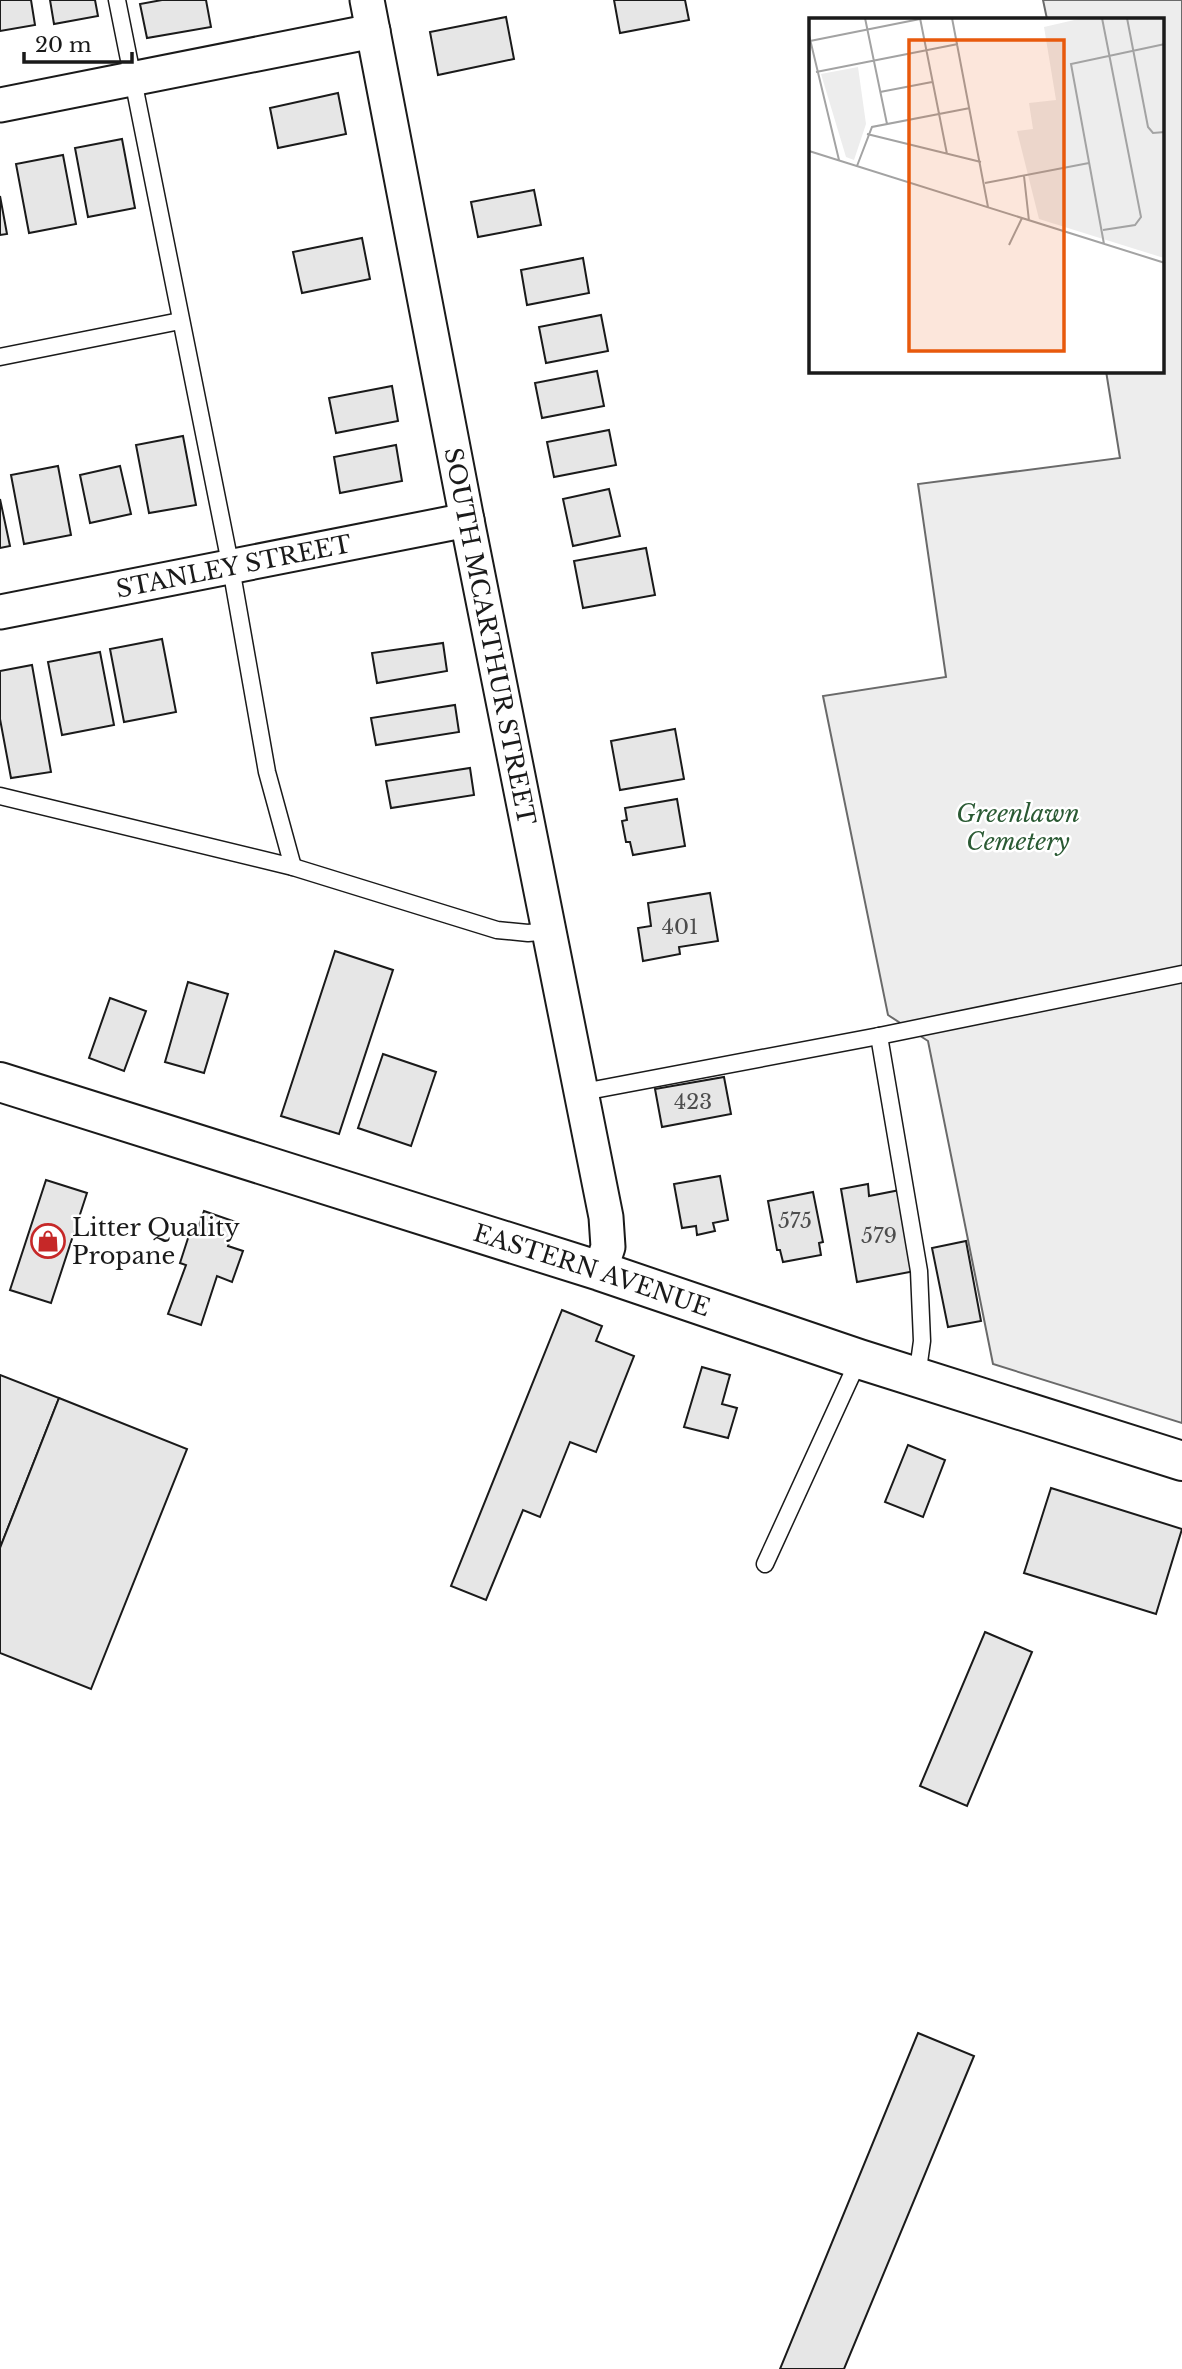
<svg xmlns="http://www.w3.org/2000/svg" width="1182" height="2369" font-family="'Libre Baskerville',serif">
<rect width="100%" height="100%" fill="#fff"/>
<path fill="#ededed" stroke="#6a6a6a" stroke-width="2" d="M1043,0H1182V1423L993,1364L928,1041L888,1015L823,696L946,677L918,484L1120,458L1106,371H1163V19H1047Z"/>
<g fill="#e6e6e6" stroke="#1a1a1a" stroke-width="2">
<path d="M0,0H31L35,25L0,31Z"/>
<path d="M50,0H95L98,16L54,24Z"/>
<path d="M162,0H206L211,27L147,38L140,4Z"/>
<path d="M614,0H685L689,20L620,33Z"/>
<path d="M506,17L514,59L438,75L430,32Z"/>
<path d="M338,93L346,134L278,148L270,108Z"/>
<path d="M122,139L135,208L88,217L75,148Z"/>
<path d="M63,155L76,224L29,233L16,164Z"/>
<path d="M534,190L541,225L478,237L471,202Z"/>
<path d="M0,196L7,234L0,235Z"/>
<path d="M362,238L370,279L302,293L293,252Z"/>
<path d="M583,258L589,293L527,305L521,270Z"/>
<path d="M601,315L608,351L546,363L539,327Z"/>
<path d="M597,371L604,406L542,418L535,383Z"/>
<path d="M392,386L398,421L336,433L329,398Z"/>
<path d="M609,430L616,465L554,477L547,442Z"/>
<path d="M183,436L196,505L149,513L136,445Z"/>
<path d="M396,445L402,481L340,493L334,457Z"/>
<path d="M58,466L71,535L24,544L11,475Z"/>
<path d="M120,466L131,514L90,523L80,475Z"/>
<path d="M609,489L620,536L573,546L563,499Z"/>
<path d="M0,499L10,546L0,548Z"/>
<path d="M646,548L655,595L583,608L574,561Z"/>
<path d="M162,639L176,712L124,722L110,649Z"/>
<path d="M443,643L447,671L377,683L372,653Z"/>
<path d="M100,652L114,725L62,735L48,662Z"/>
<path d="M32,665L51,772L11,778L0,719V671Z"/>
<path d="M455,705L459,732L376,745L371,718Z"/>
<path d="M675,729L684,779L620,790L611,741Z"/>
<path d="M470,768L474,795L391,808L386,781Z"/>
<path d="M677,799L685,846L633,855L630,842H626L622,821L627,820L625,808Z"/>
<path d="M710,893L718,941L679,947L680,954L643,961L638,928L651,926L648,903Z"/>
<path d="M335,951L393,970L339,1134L281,1116Z"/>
<path d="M188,982L228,994L204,1073L165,1062Z"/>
<path d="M110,998L146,1011L124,1071L89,1058Z"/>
<path d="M383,1054L436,1072L411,1146L358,1128Z"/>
<path d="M724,1077L731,1114L662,1127L655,1089Z"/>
<path d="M720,1176L728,1220L713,1223L715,1231L697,1235L696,1226L682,1228L674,1184Z"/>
<path d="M46,1180L87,1193L51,1303L10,1290Z"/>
<path d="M868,1184L869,1196L900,1190L915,1271L857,1282L841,1189Z"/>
<path d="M813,1192L823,1242L819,1243L821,1255L783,1262L780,1250H777L768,1201Z"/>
<path d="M204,1211L236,1222L228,1246L243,1251L232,1282L217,1276L201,1325L168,1314L186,1265L180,1263L190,1232L196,1234Z"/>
<path d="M966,1241L981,1321L948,1327L932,1248Z"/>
<path d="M562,1310L602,1326L596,1341L634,1356L596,1452L570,1442L540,1517L523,1510L486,1600L451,1586Z"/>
<path d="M702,1367L730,1375L722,1404L737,1408L728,1438L684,1427Z"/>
<path d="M0,1375L59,1398L0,1548Z"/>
<path d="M59,1398L187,1449L91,1689L0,1653V1548Z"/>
<path d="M908,1445L945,1460L923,1517L885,1502Z"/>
<path d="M1051,1488L1182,1529L1156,1614L1024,1573Z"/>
<path d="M985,1632L1032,1652L967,1806L920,1786Z"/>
<path d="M918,2033L974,2056L844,2369H780Z"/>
</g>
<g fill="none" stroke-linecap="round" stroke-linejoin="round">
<g stroke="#1a1a1a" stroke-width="19">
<g id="service">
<path d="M117,0L231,568L267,772L293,867"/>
<path d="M0,357L180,321"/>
<path d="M0,796L293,867L497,930L528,933L549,931"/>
<path d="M879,1036L919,1271L922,1341L917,1377"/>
<path d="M583,1092L879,1036L1182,974"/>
<path d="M765,1564L859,1359"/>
</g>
</g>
<g stroke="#1a1a1a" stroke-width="37">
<g id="minor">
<path id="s1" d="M367,0L467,520L606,1217L608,1247L600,1271"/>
<path d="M0,105L373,31"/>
<path id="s2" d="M0,612L467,520"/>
</g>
</g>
<g stroke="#1a1a1a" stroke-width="42">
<g id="primary">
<path id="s3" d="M0,1082L600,1271L859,1359L1182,1461"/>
</g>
</g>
<use href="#service" stroke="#fff" stroke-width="16"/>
<use href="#minor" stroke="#fff" stroke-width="33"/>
<use href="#primary" stroke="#fff" stroke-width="38"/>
</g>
<defs>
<g id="shop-ring" transform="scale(1.75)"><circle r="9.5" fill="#fff" stroke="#c62828" stroke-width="1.5"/><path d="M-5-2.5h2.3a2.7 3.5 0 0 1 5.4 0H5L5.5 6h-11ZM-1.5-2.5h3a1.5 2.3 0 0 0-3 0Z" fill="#c62828"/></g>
</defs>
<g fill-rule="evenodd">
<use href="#shop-ring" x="48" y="1241"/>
</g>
<g text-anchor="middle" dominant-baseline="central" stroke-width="5" stroke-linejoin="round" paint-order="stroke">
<g font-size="21" fill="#4d4d4d">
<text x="680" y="927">401</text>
<text x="693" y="1102">423</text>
<text x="795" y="1221">575</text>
<text x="879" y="1236">579</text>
</g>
<g font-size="24" fill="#1a1a1a" stroke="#fff">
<text stroke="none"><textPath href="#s2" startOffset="238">STANLEY STREET</textPath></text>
<text stroke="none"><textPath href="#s1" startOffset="648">SOUTH MCARTHUR STREET</textPath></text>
<text stroke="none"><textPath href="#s3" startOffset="621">EASTERN AVENUE</textPath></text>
</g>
<g font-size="24" font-style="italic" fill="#2b5a34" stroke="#fff">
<text x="1018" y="813">Greenlawn<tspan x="1018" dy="28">Cemetery</tspan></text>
</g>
<g font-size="24" fill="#1a1a1a" stroke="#fff" text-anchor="start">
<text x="72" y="1227">Litter Quality<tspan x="72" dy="28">Propane</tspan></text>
</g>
</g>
<g transform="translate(809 18)">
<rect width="355" height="355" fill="#fff"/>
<path d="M274,0H355V240L230,201L208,113L224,111L220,85L247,82L235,9ZM49,49L57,106L45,142L37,139L12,56Z" fill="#ededed"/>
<path fill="none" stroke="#a3a3a3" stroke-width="2" d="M56,0L78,106M111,0L138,136M143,0L179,189M293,0L332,199L326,207L294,212M318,0L339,109L344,115L356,114M0,17L30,142M1,23L111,1M7,54L149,26M71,74L123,64M58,116L172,144M0,133L356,245M48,148L63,109L161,90M215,158L220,203M176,165L280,145M295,226L262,46L356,26M200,227L213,200"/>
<path fill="#e8590c" fill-opacity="0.15" stroke="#e8590c" stroke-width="3.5" d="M100,22H255V333H100Z"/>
<rect width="355" height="355" fill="none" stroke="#1a1a1a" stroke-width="3.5"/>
</g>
<path d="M24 52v10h108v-10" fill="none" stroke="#1a1a1a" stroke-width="3.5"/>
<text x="35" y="52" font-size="21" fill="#1a1a1a" stroke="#ffffff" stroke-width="5" paint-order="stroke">20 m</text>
</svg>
